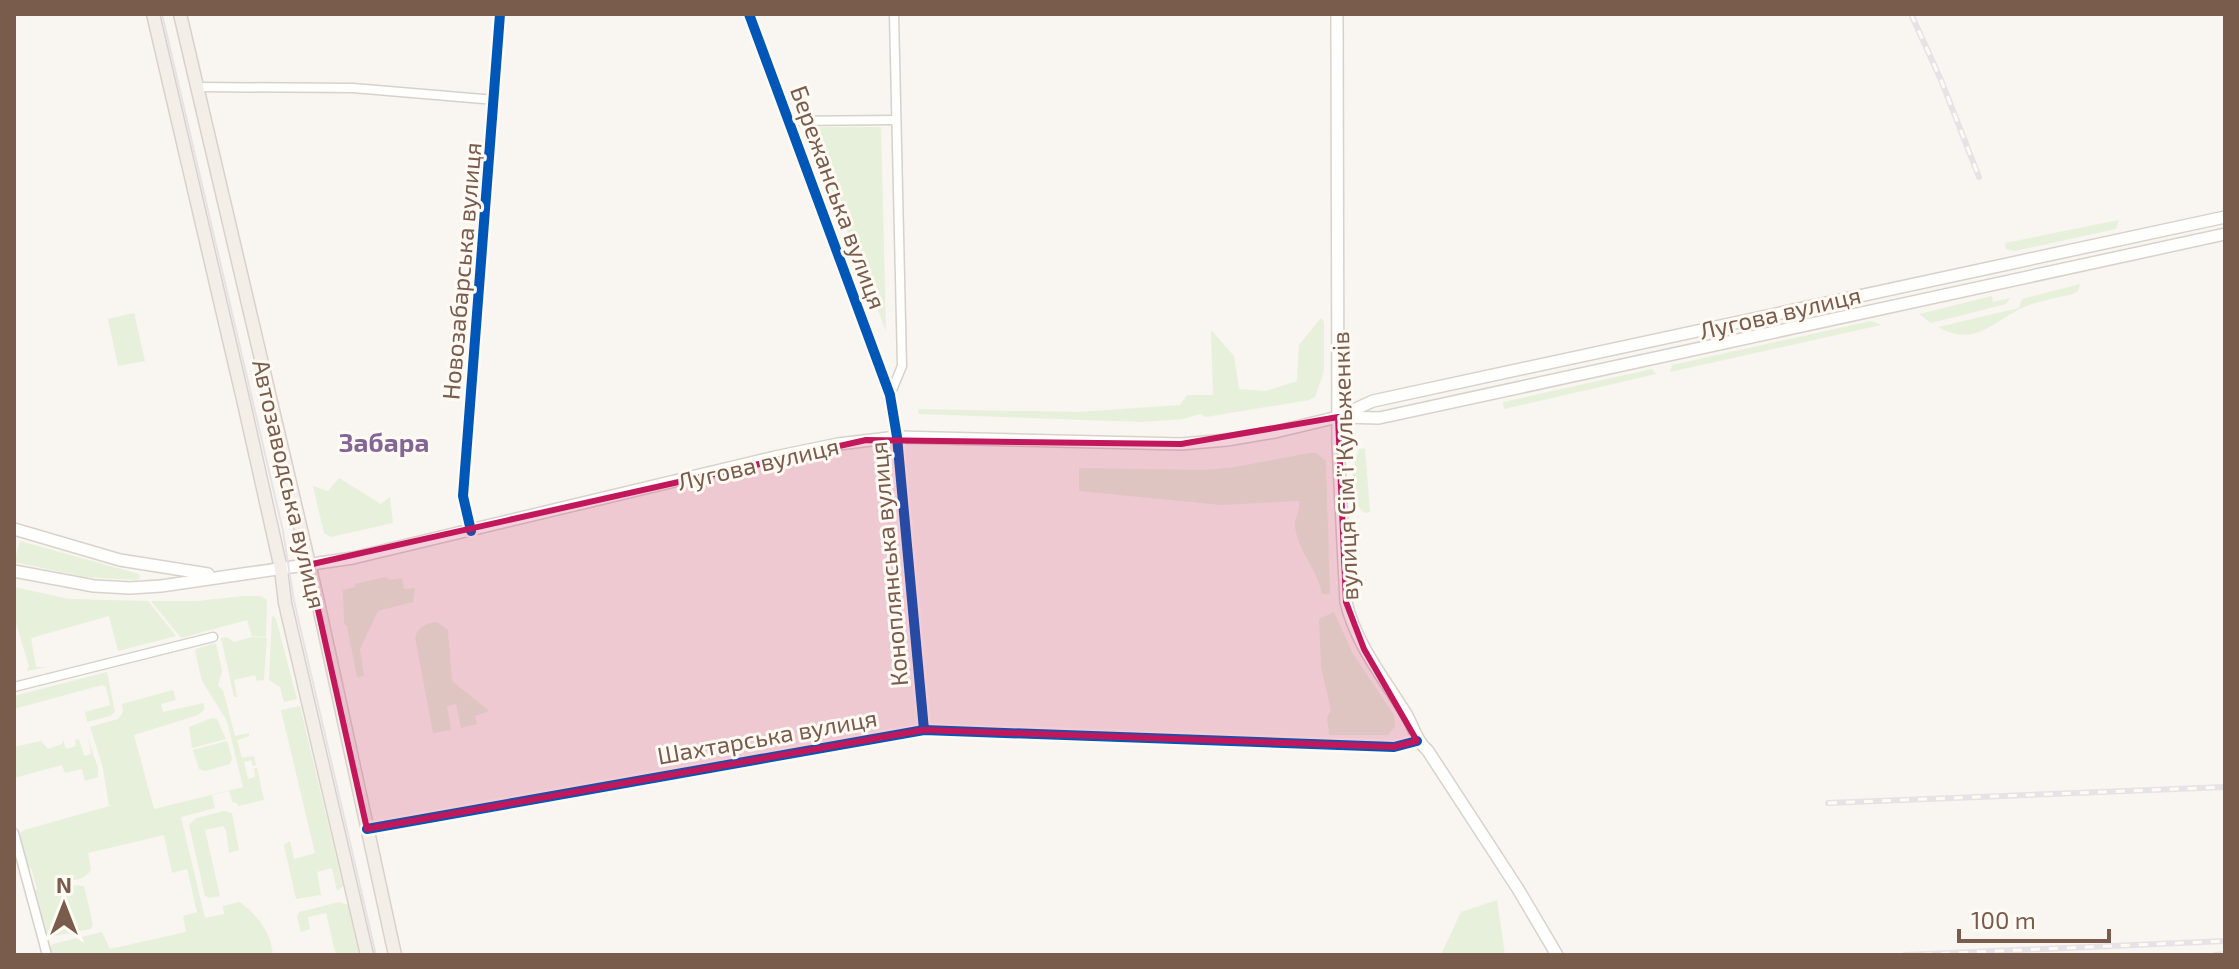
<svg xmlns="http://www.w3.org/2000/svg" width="2239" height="969" font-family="'Exo 2',sans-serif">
<rect width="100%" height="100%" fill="#f9f5f0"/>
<g fill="#e7f0db">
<path d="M807,127H881L886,331Z"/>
<path d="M2119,220L2116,229L2015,251L2006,249L2005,243Z"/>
<path d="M2080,284L2078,291L2073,294C2057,298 2040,300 2024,307C1993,321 1975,348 1938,327L2019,308L2022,299Z"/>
<path d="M1992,296L1993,302L2010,298L2006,304L1931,323L1919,314Z"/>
<path d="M134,313L145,361L118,366L108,319Z"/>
<path d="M1321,318L1324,322V371L1315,397L1309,400L1206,417L1200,414L1183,419L1142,422L919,414L918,409L1078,412L1180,405L1187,395H1213L1211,330L1234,356L1239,389L1266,391L1297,381L1299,345Z"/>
<path d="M1871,321L1881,325L1670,372L1672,365Z"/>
<path d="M1652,369L1656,374L1504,409L1503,402Z"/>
<path d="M1365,448L1370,512L1365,513C1346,500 1352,466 1359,449Z"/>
<path d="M1309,453H1316L1326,461L1330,594H1322C1318,571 1301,555 1296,532C1292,520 1301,512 1299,501L1221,505L1079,491V468L1204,470L1235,467Z"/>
<path d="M339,478L381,504L390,497L393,523L331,537L324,533L313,486L328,491Z"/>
<path d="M20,541L139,574L140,578L136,580L85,577L14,562Z"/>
<path d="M386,577L389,580L402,578L404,589L415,588L413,602L378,611L360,649L364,676L357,677L347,626L344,624L343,590L355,587V584Z"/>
<path d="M14,587L69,599L148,601L176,636L118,651L109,616L31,638L36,667H47L27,671L29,666L14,617Z"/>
<path d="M244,596H260L267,600L266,637L252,636L247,620L181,638L151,601H197Z"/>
<path d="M1334,612L1352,652L1394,715L1395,726L1388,735H1329L1327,718L1331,710L1321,667L1319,619Z"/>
<path d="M272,615L276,619L297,699L284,702L280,687L269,680Z"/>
<path d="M437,622L448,630L452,681L489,711L475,716L477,724L461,728L456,704L447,706L451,730L433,733L415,637C418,627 427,623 437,622Z"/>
<path d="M227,637L234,642L252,637L267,638L264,680L257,681L255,675L234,680L237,697H234L221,638Z"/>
<path d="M212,644H216L222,670L218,686L223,690L235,736L249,733V736L237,740L242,758L254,756L256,765L253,766L251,760L244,762L248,779L255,777L254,768H257L264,800L238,806L237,803H233L229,791L212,795L215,808L181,817L205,918L224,914L223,906L240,902C257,915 271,932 273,955H49L48,949L53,944L102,932L110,949L186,932L183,916L197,912L187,869L172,873L164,835L88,853L91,870C83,883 69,880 55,880V884L84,886L93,924L91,929L44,938L30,892L37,889L31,868L25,869L19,835L24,830L113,805H109L102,764L90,727L118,719L123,712L122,704L173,690L176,700L161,704L163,712L204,703V710L198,715L134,735L154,809L243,787L227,721L202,681L195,651L196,649Z"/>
<path d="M107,672L115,712L110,716L87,722L85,712L110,705L106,687L102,685L14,709V696Z"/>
<path d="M300,706L343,886L337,891L332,868L317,872L321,895L296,899L284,845L290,841L294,859L315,853L281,710Z"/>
<path d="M212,718L217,719L226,739L192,748L189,727Z"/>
<path d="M88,738L98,768V777L85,781L82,769L65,773L62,765L14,778V747L41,741L48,749L62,744L63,740L66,749L76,746L75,740L79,739L84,756L91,754Z"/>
<path d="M227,741L232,758L230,764L205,771L199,769L193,750Z"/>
<path d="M224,811L232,813L239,850L229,853L226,830L223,826L205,830L220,896L210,898L205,896L189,825L196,818Z"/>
<path d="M1497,900L1505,955H1441L1461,912Z"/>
<path d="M339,902L348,905L359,955H336L326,913L308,917L310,929L301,932L297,917L299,912Z"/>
</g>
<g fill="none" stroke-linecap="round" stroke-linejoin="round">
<g stroke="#d7d1cb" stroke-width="11">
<g id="street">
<path d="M196,87L353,88L495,100"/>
<path d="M789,121L895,120"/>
<path d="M890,395L902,366L894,14"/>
<path d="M897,437L924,730"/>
<path d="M471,531L463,496L500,14"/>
<path d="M14,687L213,637"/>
<path d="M367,829L924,730L1394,747L1417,741"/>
<path d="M14,833L47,955"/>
</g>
</g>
<g stroke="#d9d2cb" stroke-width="14">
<g id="secondary">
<path d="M749,14L890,395L897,437"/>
<path d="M1337,14L1338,445L1346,602C1356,644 1383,677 1406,714C1414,728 1416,740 1428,751L1518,889L1557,955"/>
<path d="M1342,417L1379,418L2225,234"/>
<path d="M14,529L120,560L208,574"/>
<path d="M14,571L94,586L130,588L161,586L353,558L775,457L838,444L897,437L1181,444L1227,440L1275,432L1338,417L1373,401L2225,217"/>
</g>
</g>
<g stroke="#dad1cc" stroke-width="15">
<g id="primary">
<path d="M153,14L245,408L281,569L285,603L367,955"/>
<path d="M180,14L318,602L395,955"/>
</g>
</g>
<use href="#street" stroke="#fefefd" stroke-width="8"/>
<use href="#secondary" stroke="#fefefd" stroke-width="11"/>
<use href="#primary" stroke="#f3eee8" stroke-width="12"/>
<path stroke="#e6e3e7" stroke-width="2" d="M162,14L283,531L294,601L376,955"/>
<g stroke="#e6e3e7" stroke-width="6">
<g id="rail">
<path d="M1911,14L1941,80L1979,177"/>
<path d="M1828,803L2225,787"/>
<path d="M1905,955L2225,941"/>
<path d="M2215,955L2225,954"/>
</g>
</g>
<use href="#rail" stroke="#fffaf3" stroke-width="3" stroke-dasharray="9" stroke-linecap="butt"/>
<g stroke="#fffaf3" stroke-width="15">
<g id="cycleway">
<path d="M749,14L890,395L897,437L924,730"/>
<path d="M471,531L463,496L500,14"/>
<path d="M367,829L924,730L1394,747L1417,741"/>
</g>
</g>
<use href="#cycleway" stroke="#0057b8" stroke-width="10"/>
</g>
<path fill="#c2185b" fill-opacity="0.2" stroke="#c2185b" stroke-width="6" stroke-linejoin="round" d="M1338,417L1346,602L1364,649L1417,741L1394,747L924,730L367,829L308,565L866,440L1181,444Z"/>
<g text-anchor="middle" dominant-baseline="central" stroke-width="6" stroke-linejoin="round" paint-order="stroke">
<g font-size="24" fill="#7a5c4d" stroke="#fffaf3">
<text transform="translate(839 197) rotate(70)">Бережанська вулиця</text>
<text transform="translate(461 271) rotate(-85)">Новозабарська вулиця</text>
<text transform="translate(1780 312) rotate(-13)">Лугова вулиця</text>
<text transform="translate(758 463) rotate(-13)">Лугова вулиця</text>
<text transform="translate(1344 466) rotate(-92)">вулиця Сімʼї Кульженків</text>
<text transform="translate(290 484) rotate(77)">Автозаводська вулиця</text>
<text transform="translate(888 564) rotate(-95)">Коноплянська вулиця</text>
<text transform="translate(767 736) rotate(-10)">Шахтарська вулиця</text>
</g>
<g font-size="26" font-weight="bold" fill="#846695" stroke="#fffaf3">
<text x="384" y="441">Забара</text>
</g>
</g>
<rect width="2239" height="969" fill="none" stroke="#7a5c4d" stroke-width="32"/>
<g transform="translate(64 905)" stroke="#fffaf3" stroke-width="6" paint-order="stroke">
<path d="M0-6L14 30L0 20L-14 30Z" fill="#7a5c4d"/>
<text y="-12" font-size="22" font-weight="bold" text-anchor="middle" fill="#7a5c4d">N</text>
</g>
<path d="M1959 929v12h150v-12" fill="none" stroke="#7a5c4d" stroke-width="4"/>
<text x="1971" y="929" font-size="24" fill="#7a5c4d" stroke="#fffaf3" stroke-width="6" paint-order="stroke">100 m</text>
</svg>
